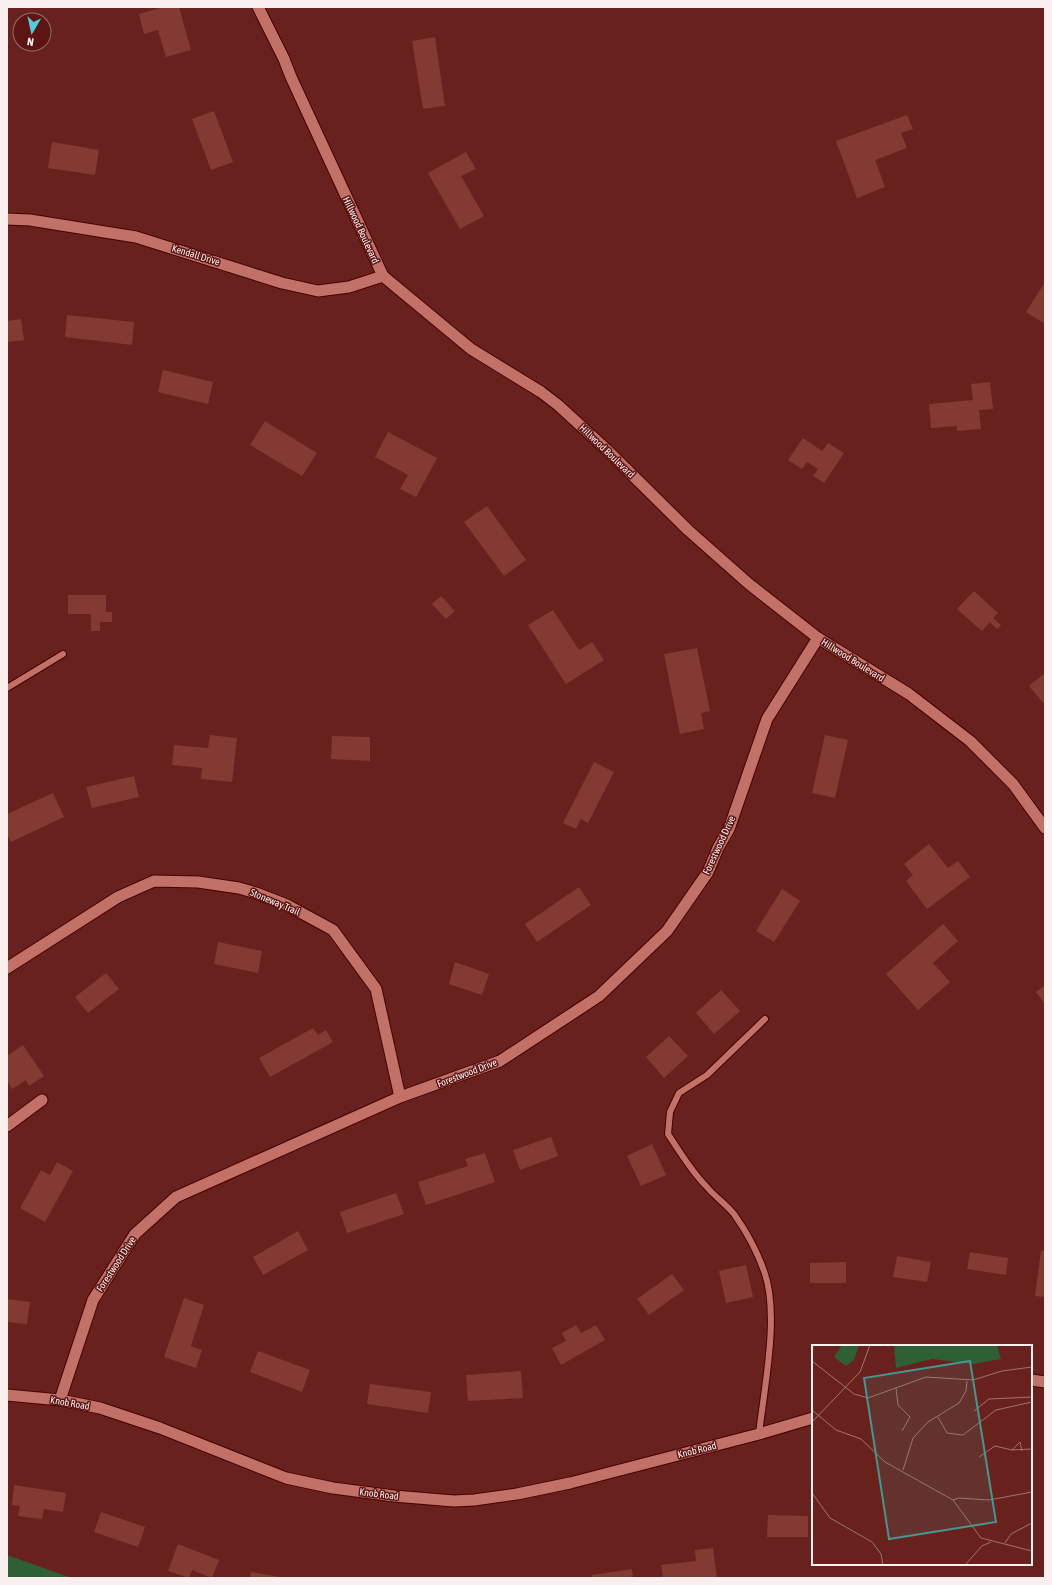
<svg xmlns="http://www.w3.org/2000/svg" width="1052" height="1585" font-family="'Asap Condensed',sans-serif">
<rect width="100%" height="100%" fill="#68211c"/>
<path fill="#2e5f35" d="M7,1555L72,1578H7Z"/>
<g fill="#833a33">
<path d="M163,7H179L191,50L166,57L158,30L144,34L139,14Z"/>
<path d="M435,37L445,106L423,109L412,41Z"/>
<path d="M214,111L233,162L211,170L192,119Z"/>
<path d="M907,115L913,129L901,133L907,148L875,160L885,187L857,198L836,141Z"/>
<path d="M52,142L99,150L95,175L48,168Z"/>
<path d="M466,152L476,169L461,176L484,216L460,229L428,173Z"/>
<path d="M1045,282V324L1026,312Z"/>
<path d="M67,315L134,322L132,345L65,337Z"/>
<path d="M21,319L24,340L7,342V321Z"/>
<path d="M163,370L213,382L208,404L158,392Z"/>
<path d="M990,382L993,409L979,410L981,429L957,431V426L931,428L929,404L973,400L971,384Z"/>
<path d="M265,421L317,453L302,476L250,445Z"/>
<path d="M388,432L437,458L416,497L400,489L408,475L375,457Z"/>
<path d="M803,438L822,451L828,443L844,453L824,483L813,476L818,469L807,462L802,469L788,460Z"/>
<path d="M487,506L526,560L504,576L464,522Z"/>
<path d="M974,591L998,613L993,618L1001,625L997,629L990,622L982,631L957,609Z"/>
<path d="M68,595H106V612H112V622H100V631H91V614H68Z"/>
<path d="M441,596L455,611L446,619L432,604Z"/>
<path d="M553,610L579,650L592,642L604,660L566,684L528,625Z"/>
<path d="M697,648L710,711L701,713L704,729L680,734L664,654Z"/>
<path d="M1045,673V705L1029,686Z"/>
<path d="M210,735L237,738L232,782L201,779L202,768L172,765L174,745L208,748Z"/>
<path d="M825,735L848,740L835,798L812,793Z"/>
<path d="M332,736L370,737V761L331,759Z"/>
<path d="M594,762L614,772L588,823L581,819L576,829L563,823Z"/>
<path d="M134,776L139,797L92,808L86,787Z"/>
<path d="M53,793L64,817L11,842L7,834V814Z"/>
<path d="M929,844L948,868L958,861L970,877L927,909L906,881L913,875L904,864Z"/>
<path d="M579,887L591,905L537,942L525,924Z"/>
<path d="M782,889L800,901L774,942L756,931Z"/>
<path d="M943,924L958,941L933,963L950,982L918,1010L886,974Z"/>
<path d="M218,942L262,951L258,973L214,964Z"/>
<path d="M455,962L489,974L482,995L449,984Z"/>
<path d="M106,973L119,989L88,1013L75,997Z"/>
<path d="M1045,985V1004L1036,992Z"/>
<path d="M721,990L740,1011L714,1034L696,1013Z"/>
<path d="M313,1028L318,1035L326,1030L333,1042L270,1077L259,1058Z"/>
<path d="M669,1036L688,1056L664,1078L646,1057Z"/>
<path d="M23,1045L44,1076L29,1086L26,1080L12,1089L7,1081V1056Z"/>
<path d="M551,1137L558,1156L520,1170L513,1150Z"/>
<path d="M652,1144L666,1175L641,1186L627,1156Z"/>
<path d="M485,1153L495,1182L426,1205L418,1182L468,1166L465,1159Z"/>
<path d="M57,1162L73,1171L45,1222L20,1208L41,1170L50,1175Z"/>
<path d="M396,1193L404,1214L347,1233L340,1212Z"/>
<path d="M298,1231L308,1250L263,1275L253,1257Z"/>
<path d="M1041,1251H1045V1297L1035,1296Z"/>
<path d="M970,1252L1008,1258L1006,1275L967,1269Z"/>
<path d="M897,1256L931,1262L927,1282L893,1277Z"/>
<path d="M846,1262V1283H810V1263Z"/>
<path d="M746,1265L753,1297L726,1303L719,1271Z"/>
<path d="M672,1274L684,1290L649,1315L637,1299Z"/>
<path d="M184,1298L204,1305L191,1346L202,1350L196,1368L164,1357Z"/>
<path d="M7,1299L30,1302L27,1324L7,1322Z"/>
<path d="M576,1325L581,1333L596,1325L605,1340L561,1365L552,1348L566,1341L562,1333Z"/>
<path d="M258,1351L310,1370L302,1392L250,1372Z"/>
<path d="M521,1371L523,1398L468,1401L466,1375Z"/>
<path d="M370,1384L431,1392L428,1413L367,1404Z"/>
<path d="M14,1485L66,1493L63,1512L44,1509L42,1519L18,1516L20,1506L12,1505Z"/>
<path d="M101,1512L145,1527L138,1547L94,1532Z"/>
<path d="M768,1515L808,1516V1537H767Z"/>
<path d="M178,1544L219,1560L212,1578L192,1570L189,1578L168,1571Z"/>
<path d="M713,1548L717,1578H663L661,1565L696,1561L695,1550Z"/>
<path d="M632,1569L633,1578H592V1575Z"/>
<path d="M251,1572L280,1577V1578H250Z"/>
</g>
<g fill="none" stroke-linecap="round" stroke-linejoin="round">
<g stroke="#490103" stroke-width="8">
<g id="service">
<path d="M7,688L63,654"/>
<path d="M759,1434C764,1388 780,1314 764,1271C757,1251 746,1231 734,1214C726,1204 714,1196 706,1186C691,1171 680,1152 668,1134L670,1112L679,1093L707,1075L765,1019"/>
</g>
</g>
<g stroke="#490103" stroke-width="13">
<g id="minor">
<path d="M7,219L30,220L136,237L282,283L318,291L349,287L383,276"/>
<path d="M7,968L118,897L154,881L198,882L239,888L256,893L287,905L333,930L376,989L400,1097"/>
<path d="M7,1126L42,1100"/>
<path d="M1031,1380L1045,1382"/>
<path d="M7,1395L60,1400L100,1408L160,1428L286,1478L333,1488L394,1496L454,1501L474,1500L517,1494L570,1483L759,1434L813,1418"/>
<path d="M60,1400L93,1300L135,1234L176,1197L400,1097L500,1061L599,996L667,931L708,872L718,848L729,829L767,719L818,638"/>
</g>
</g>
<g stroke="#490103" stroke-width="13">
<path id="tertiary" d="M258,7L284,59L291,77L383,276L471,349L541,392L558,405L606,449L688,530L749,584L818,638L909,694L970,741L1013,784L1045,828"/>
</g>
<use href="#service" stroke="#c17168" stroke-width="6"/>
<use href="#minor" stroke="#c17168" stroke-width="11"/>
<use href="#tertiary" stroke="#c17168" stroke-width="11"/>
</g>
<g text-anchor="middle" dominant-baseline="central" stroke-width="3" stroke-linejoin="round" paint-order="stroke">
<g font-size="10" fill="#f8efee" stroke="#5c1512">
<text transform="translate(361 230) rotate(65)">Hillwood Boulevard</text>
<text transform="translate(196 255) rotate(17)">Kendall Drive</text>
<text transform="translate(607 451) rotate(44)">Hillwood Boulevard</text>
<text transform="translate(853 660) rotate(32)">Hillwood Boulevard</text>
<text transform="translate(719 845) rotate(-65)">Forestwood Drive</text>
<text transform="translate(275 902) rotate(23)">Stoneway Trail</text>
<text transform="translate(467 1073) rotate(-21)">Forestwood Drive</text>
<text transform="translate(116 1264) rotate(-57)">Forestwood Drive</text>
<text transform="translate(70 1403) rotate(10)">Knob Road</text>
<text transform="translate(697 1450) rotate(-14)">Knob Road</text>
<text transform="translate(379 1494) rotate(7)">Knob Road</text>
</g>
</g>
<g transform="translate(812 1345)">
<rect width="220" height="220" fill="#68211c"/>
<path d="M30,0H47L42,15L34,21L22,12ZM82,0H185L189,14L161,19L120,14L84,23Z" fill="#2e5f35"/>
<path fill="none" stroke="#a27370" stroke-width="1" d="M0,16L42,49L56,53L114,32L161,35L190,26L220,22M84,43L86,60L98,72L90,86M0,65L24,85L49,94L73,117L141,155L169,193L220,206M162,66L177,54L220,52M126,72L135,88L151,90L184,65L220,57M0,77L48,27L58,0M200,105L208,97L210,106M167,112L183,101L200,105L220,104M91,125L101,93L116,77L147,58L154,46L155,36M0,148L18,173L60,197L69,209L71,220M141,155L147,153L177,155L220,147M193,198L199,189L220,178M153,220L170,201L179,197"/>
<path fill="#49948e" fill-opacity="0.15" stroke="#49948e" stroke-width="2" d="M158,16L184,177L77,194L52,33Z"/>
<rect width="220" height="220" fill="none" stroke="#f8efee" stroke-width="2"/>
</g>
<rect width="1052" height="1585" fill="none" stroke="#f8efee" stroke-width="16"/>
<g transform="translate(32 32) rotate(189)"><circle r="19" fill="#5c1512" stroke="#9a6c6a"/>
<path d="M0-3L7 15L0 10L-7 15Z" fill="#53cbdb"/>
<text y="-6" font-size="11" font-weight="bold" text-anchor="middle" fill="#f8efee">N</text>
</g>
</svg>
